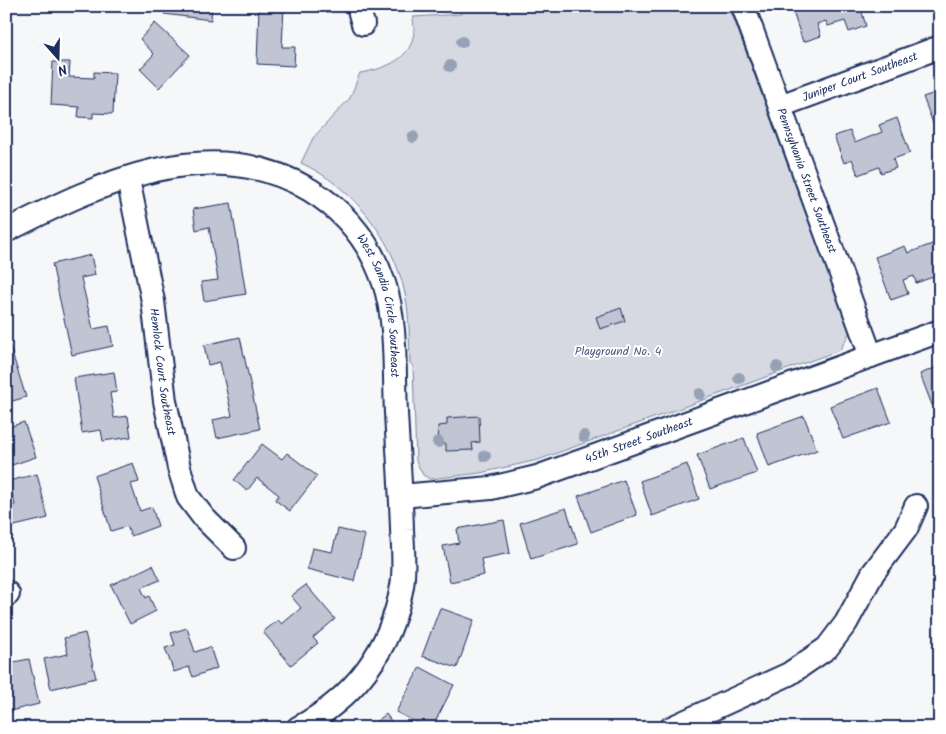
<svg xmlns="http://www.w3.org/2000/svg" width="946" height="734" font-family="Kalam,sans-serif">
<rect width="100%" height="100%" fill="#f6f7f9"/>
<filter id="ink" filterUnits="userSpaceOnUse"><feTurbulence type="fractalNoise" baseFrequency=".02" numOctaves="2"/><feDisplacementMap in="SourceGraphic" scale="10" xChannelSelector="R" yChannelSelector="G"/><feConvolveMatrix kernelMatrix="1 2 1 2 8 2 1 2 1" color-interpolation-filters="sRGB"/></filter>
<g filter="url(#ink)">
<path fill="#d6d9e2" stroke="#7884a0" d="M464,6H729L850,332L840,350L538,460L480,473L430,479L423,475L416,461L413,366L410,363C409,340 410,316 405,294C394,239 352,186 301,163L313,138L350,98L360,73C380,70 409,61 413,37C415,31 413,23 413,17L461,14Z"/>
<g fill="#c0c4d3" stroke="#1b2f5e">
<path d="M165,6H212L211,20L164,14Z"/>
<path d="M259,6H284L282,47H295L294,66L257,64Z"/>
<path d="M791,6H860L866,26L849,32L845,21L828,26L826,21L817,24L821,36L803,42Z"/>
<path d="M155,23L190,55L159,88L140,69L154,54L140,39Z"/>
<path d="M53,62H70L69,77L94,78V72L115,73L113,114L93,113V118L78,117L79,107L51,105Z"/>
<path d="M938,92L940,96L939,139L923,97Z"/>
<path d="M897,118L910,153L893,159L896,168L881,173L879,167L858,175L852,159L844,163L834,136L850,131L855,143L882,132L879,125Z"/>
<path d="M231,203L246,294L204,301L201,282L218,280L209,227L196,230L193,209Z"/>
<path d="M935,243L940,254V288L938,289L933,277L916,283L914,276L903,280L908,294L891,300L875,257L905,246L908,253Z"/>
<path d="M91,255L95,275L81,278L93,329L109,326L113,346L72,355L52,264Z"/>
<path d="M621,308L625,321L600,329L596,317Z"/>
<path d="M6,334L26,397L6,403Z"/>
<path d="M240,337L260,429L217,438L213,420L232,416L220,362L208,365L204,345Z"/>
<path d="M940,366V402L932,405L920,374Z"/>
<path d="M114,372L117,392L110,393L114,418L128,416L131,437L103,441L101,430L82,433L74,378Z"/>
<path d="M878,388L891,422L843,439L830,406Z"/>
<path d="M479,416L480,442L472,443L473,450L446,451V444L439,445L438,426L447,425V418Z"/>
<path d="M804,416L817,450L769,467L757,433Z"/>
<path d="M24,422L36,457L6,467V428Z"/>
<path d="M744,438L757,473L710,489L697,455Z"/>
<path d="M262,444L282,459L287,453L317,476L290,511L275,500L279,495L257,478L247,491L234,480Z"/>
<path d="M133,463L139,482L131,484L140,511L152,507L158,526L131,536L127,526L111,531L94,476Z"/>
<path d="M687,464L699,499L652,516L640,481Z"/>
<path d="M37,474L48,518L6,528V507L15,505L9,481Z"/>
<path d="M624,480L637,515L591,532L578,496Z"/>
<path d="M566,508L578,544L531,559L520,523Z"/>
<path d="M504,520L510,553L481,559L484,575L450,582L443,546L459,543L457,529Z"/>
<path d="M338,529L365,535L354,581L307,569L312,548L332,552Z"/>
<path d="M153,565L160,580L141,588L146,598L149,596L156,611L130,624L111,585Z"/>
<path d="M306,585L335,619L313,638L318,643L291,665L263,632L278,620L282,624L301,608L291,596Z"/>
<path d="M440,608L474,620L457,668L422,656Z"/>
<path d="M187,628L195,652L210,647L217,668L193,677L189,667L174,672L165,648L175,645L171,633Z"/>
<path d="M85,633L96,678L51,689L44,659L68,654L64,638Z"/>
<path d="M29,659L39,704L6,712V680L12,678L9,663Z"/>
<path d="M420,667L454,685L432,728H427L396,712Z"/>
<path d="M386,714L396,728H368Z"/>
</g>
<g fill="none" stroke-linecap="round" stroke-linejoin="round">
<g stroke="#1b2f5e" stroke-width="26">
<g id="minor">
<path d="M358,6L363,24"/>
<path id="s1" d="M743,6L871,356"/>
<path id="s2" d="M780,106L940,47"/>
<path id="s3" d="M128,179L153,301L165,401L179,468L188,497L204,518L234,548"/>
<path id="s4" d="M6,231C100,183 210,130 310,190C346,212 371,244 384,283C397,321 394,373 396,413C398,452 401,491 402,530C403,548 405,568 402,586C391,650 354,698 298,728"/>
<path id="s5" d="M401,496L491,488L537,477L940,331"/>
<path d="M6,592L8,594"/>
<path d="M671,728L789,674L827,648L846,623L873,573L906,529L916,506"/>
</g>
</g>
<use href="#minor" stroke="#fff" stroke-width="22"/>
</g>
<g fill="#97a1b6">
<circle cx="462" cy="42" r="6"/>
<circle cx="450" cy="66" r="6"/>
<circle cx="413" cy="137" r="6"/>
<circle cx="777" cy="367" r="6"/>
<circle cx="739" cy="378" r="6"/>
<circle cx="700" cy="394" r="6"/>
<circle cx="584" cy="436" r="6"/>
<circle cx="438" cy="442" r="6"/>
<circle cx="485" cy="456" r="6"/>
</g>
</g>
<g text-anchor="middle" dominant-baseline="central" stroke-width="4" stroke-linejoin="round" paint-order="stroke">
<g font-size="12" fill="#1b2f5e" stroke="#fff">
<text stroke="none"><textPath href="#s2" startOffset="85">Juniper Court Southeast</textPath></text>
<text stroke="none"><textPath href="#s1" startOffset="186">Pennsylvania Street Southeast</textPath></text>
<text stroke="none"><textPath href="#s4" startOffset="464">West Sandia Circle Southeast</textPath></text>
<text stroke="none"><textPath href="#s3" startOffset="196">Hemlock Court Southeast</textPath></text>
<text stroke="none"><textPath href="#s5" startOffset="246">45th Street Southeast</textPath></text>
</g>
<g font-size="12" fill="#4a5a7f" stroke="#fff">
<text x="618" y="351">Playground No. 4</text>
</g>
</g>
<rect width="946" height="734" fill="none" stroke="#fff" stroke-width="25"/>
<rect x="12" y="12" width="921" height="709" fill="none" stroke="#1b2f5e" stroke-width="2" filter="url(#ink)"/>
<g transform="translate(58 58) rotate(160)" stroke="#ffffff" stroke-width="4" paint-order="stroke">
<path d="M0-4L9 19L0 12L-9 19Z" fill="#1b2f5e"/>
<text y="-8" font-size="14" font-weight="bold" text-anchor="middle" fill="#1b2f5e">N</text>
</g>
</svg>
